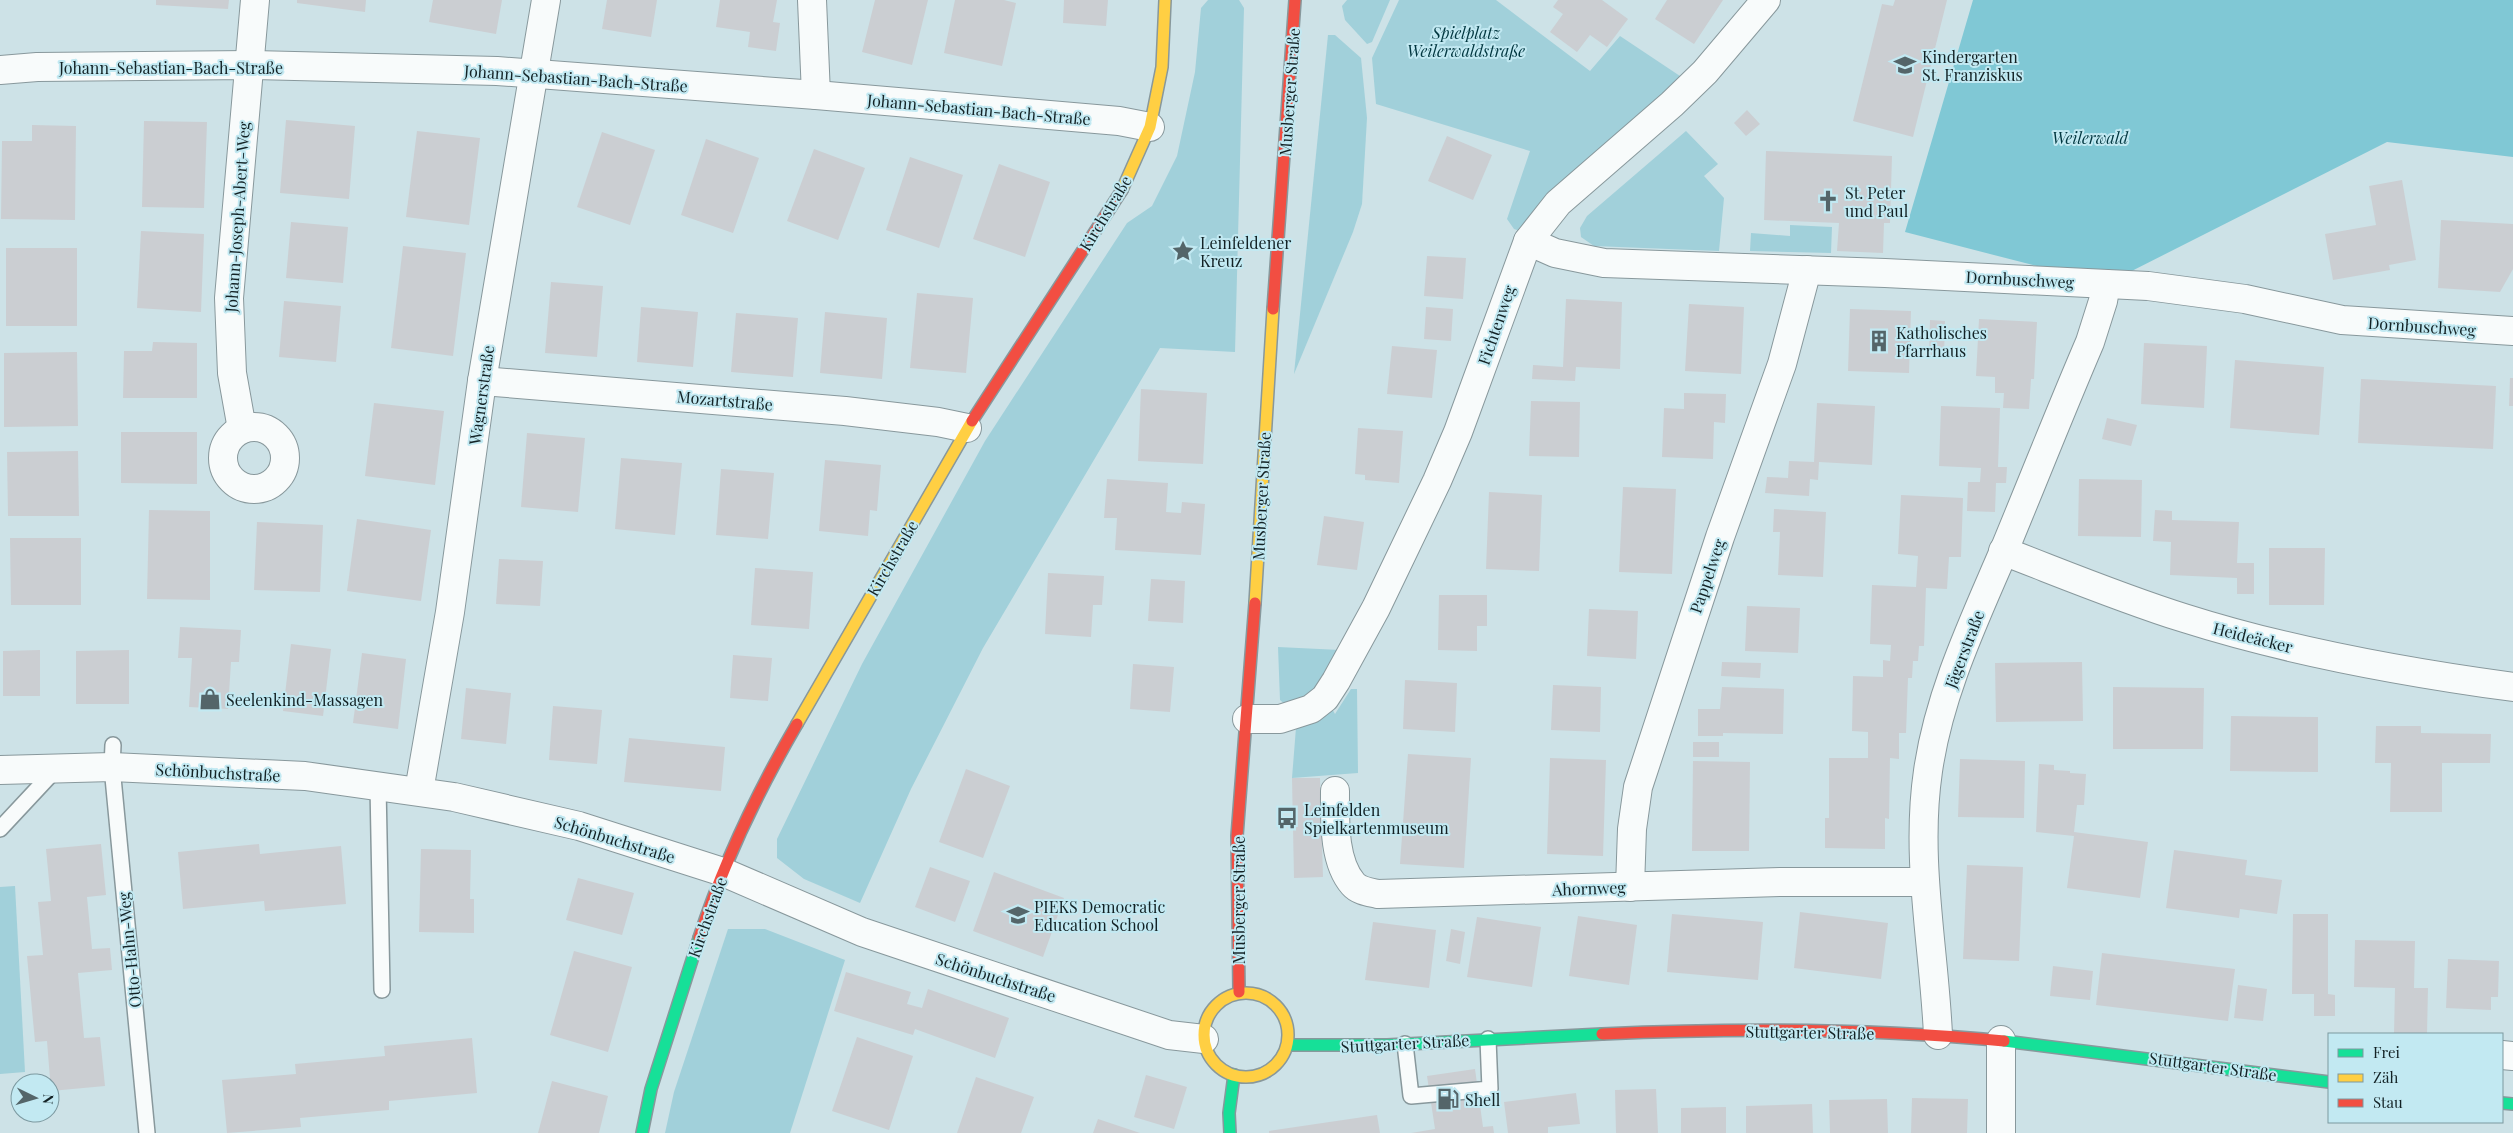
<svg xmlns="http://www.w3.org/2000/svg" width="2513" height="1133" font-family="'Playfair Display',serif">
<rect width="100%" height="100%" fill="#cde2e7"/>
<g fill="#a1d0da">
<path d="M1208,0H1239L1244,8L1235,352L1160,348L983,648L911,789L860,903L804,879L777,858V839L862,664L985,441L1127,223L1152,206L1177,156L1195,72L1201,8Z"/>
<path d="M1347,0H1390L1372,42L1367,44L1345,20L1342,6Z"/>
<path d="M1399,0H1496L1590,71L1620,36L1686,80L1520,231L1514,229L1507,219L1530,151L1376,104L1372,58Z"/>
<path d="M1328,35H1335L1361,58L1367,118L1362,204L1353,232L1294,374Z"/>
<path d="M1686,131L1718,164L1704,176L1724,198L1719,251L1594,246L1581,237L1580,228L1587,216Z"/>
<path d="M1790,225L1832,227L1831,253L1750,251L1751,233L1790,236Z"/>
<path d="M1278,647L1340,650L1320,688L1335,714L1351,689H1357L1358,773L1292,778L1297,715L1280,700Z"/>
<path d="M15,886L25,1072L0,1074V887Z"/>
<path d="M728,929H765L845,960L790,1133H665L674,1092Z"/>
</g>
<path fill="#80c8d5" d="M1973,0H2513V157L2387,142L2106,284L1905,232Z"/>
<g fill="#cbced2">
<path d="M156,0H229L228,9L156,5Z"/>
<path d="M297,0H366L365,12L297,3Z"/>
<path d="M433,0H502L496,34L429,22Z"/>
<path d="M607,0H657L651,37L602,29Z"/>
<path d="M720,0H777L773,22L780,23L776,51L748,47L750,32L716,27Z"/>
<path d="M875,0H928L912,65L862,52Z"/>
<path d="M955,0H1004L1016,3L1002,66L944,53Z"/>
<path d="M1064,0H1108L1106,26L1063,23Z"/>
<path d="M1558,0H1602L1628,19L1607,47L1590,35L1577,52L1550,32L1563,14L1553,7Z"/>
<path d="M1667,0H1723L1694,44L1655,19Z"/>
<path d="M1895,0H1947L1913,137L1853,121L1882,4L1893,6Z"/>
<path d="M1747,110L1760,124L1746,136L1734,123Z"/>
<path d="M286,120L355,126L349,199L280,193Z"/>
<path d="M144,121L207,122L204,208L142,207Z"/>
<path d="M32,125L76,126L75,220L1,219L2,141H32Z"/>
<path d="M417,131L480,138L469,225L406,217Z"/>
<path d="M602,132L655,150L630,225L577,207Z"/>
<path d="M1447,136L1492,155L1473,200L1428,181Z"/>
<path d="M706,139L759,158L733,233L681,215Z"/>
<path d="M814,149L865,168L838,240L787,221Z"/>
<path d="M1766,151L1892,156L1890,223H1884L1883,253L1837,251L1839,223L1764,220Z"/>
<path d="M910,157L963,175L939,248L886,230Z"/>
<path d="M999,164L1050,182L1025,257L973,239Z"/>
<path d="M2402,180L2416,260L2389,265L2390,270L2333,280L2325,234L2376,225L2369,186Z"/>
<path d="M2441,220L2513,224V269L2500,292L2438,288Z"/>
<path d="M291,222L348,227L343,283L286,278Z"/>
<path d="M141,231L204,234L201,312L137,308Z"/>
<path d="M403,246L466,253L453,356L391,348Z"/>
<rect x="6" y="248" width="71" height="78"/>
<path d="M1427,256L1466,258L1463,299L1424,296Z"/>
<path d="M551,282L603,286L597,357L545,353Z"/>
<path d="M917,293L973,298L966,373L910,368Z"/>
<path d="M1566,299L1622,302L1620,369L1576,367L1575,381L1532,379L1533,365L1563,367Z"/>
<path d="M284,301L341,306L336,362L279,357Z"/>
<path d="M1689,304L1744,307L1741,374L1685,371Z"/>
<path d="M641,307L698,312L693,367L637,362Z"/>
<path d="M1426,307L1453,309L1451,341L1424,339Z"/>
<path d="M1850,309L1911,311L1909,373L1848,371Z"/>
<path d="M825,312L887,318L882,379L820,373Z"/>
<path d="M736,313L798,318L793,377L731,372Z"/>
<path d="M1979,319L2037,322L2034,379H2031L2029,409L2003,408L2004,393H1995V377L1976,376Z"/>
<path d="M1930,320L1945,321L1944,357H1929Z"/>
<path d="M153,342L197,343V398H123L124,351H152Z"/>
<path d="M2144,343L2207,346L2204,408L2141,404Z"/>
<path d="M1392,346L1437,350L1432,398L1387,394Z"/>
<path d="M77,352L78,426L4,427V353Z"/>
<path d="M2235,360L2324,367L2319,435L2230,428Z"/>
<path d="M2510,378H2513V406H2509Z"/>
<path d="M2361,379L2496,386L2493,449L2358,443Z"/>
<path d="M1141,389L1207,393L1203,464L1138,461Z"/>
<path d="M1684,393L1726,394L1725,423L1714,422L1713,459L1662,457L1664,408L1684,409Z"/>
<path d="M1531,401L1580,402L1579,457L1529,456Z"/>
<path d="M374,403L444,411L435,485L365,476Z"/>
<path d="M1817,403L1875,406L1872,465L1819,462L1818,480L1810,479L1809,496L1765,493L1767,477L1788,478L1789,461L1814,462Z"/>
<path d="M1941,406L2000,408L1998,467H2007L2006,483H1996L1995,512L1967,511L1968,482H1980L1981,468L1939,466Z"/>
<path d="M2107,418L2137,425L2131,446L2102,439Z"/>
<path d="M1358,428L1403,431L1399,483L1365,480V475L1355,474Z"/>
<path d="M121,432H197V484L121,483Z"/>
<path d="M527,433L585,438L578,512L521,507Z"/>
<path d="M78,451L79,516H8L7,452Z"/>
<path d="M621,458L682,463L675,535L615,529Z"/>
<path d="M825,460L881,465L877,511L870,510L868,536L819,531Z"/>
<path d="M721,469L774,473L768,539L716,535Z"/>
<path d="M1107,479L1168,483L1166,512L1181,513L1182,502L1205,504L1201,555L1115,550L1117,518H1104Z"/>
<path d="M2079,479L2142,480L2141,537L2078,536Z"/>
<path d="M1623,487L1676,489L1672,574L1619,572Z"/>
<path d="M1489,492L1542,495L1539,571L1486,569Z"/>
<path d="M1901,495L1963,498L1961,557H1949L1947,589L1926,588L1924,646H1919L1918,661H1913L1912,678H1908L1906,733H1899V759L1890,758L1889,819L1885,818V849L1825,848V818H1829V758H1868V732L1852,731L1853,676L1883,677V660L1890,661L1891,645L1870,644L1872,585L1916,587L1918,556L1898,554Z"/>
<path d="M1774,509L1826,512L1823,577L1778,575L1780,532H1773Z"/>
<path d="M149,510L210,511V600L147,599Z"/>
<path d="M2155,510L2172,511V520L2239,522L2237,563H2254V594H2237V578L2170,575L2171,542L2153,541Z"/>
<path d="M1324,516L1364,522L1357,570L1317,565Z"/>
<path d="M357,519L431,530L421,601L347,591Z"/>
<path d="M257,522L323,525L320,592L254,590Z"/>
<path d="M10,538H81V605H11Z"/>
<path d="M2269,548H2325L2324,605H2269Z"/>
<path d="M499,559L543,561L540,606L496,604Z"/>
<path d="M755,568L813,572L809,629L751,625Z"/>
<path d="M1048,573L1104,576L1102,605H1093L1091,637L1045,634Z"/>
<path d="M1151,579L1185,581L1183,623L1148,621Z"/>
<path d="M1439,595H1487V626H1477V651L1438,650Z"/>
<path d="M1747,606L1800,608L1798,653L1745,651Z"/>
<path d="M1589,609L1638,611L1636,659L1587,656Z"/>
<path d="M180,627L241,630L239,662H231L228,709L189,707L192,658H178Z"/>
<path d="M291,644L331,649L323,716L283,711Z"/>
<path d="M40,650V696H3V651Z"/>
<path d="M129,650V704H76V651Z"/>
<path d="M362,653L406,659L398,729L353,723Z"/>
<path d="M733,655L772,658L768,701L730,698Z"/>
<path d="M1722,662L1761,663L1760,678L1721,676Z"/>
<path d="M2082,662L2083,721L1996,722L1995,663Z"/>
<path d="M1133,664L1174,667L1170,712L1130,709Z"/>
<path d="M1405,680L1457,683L1455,732L1403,729Z"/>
<path d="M1553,685L1601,687L1600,732L1551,730Z"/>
<path d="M1722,687L1784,689L1783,734L1723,733V736H1698V709H1720Z"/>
<path d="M2113,687L2204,688L2203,749H2113Z"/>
<path d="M466,688L511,693L506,744L461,739Z"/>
<path d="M553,706L602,710L597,764L549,760Z"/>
<path d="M2231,716L2318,717V772L2230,771Z"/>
<path d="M2376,726H2421V733L2491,734L2490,763H2442V812H2390L2391,763H2375Z"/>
<path d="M629,738L725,747L721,791L624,782Z"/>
<rect x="1693" y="742" width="26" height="15"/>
<path d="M1408,754L1471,758L1464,868L1400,864Z"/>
<path d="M1550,758L1606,760L1603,856L1547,854Z"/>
<path d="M1960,759L2025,761L2024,818L1958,817Z"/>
<path d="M1693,761L1750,762L1749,851H1692Z"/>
<path d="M2039,764L2054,765V770L2070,771V773L2086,774L2084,805H2077L2074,832L2148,842L2140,898L2067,888L2074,836L2036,832Z"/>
<path d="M966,769L1010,786L983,858L939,842Z"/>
<path d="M1292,778H1320L1323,877L1294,878Z"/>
<path d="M101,844L106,895L87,897L92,949L110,948L112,970L78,973L84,1038L100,1037L105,1086L51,1091L47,1041L35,1042L27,956L43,955L38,902L51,901L46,849Z"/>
<path d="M259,844L260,854L341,846L346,904L265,911L264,901L183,909L178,852Z"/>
<path d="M421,849L471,850L470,899H474V933L419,932Z"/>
<path d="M2174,850L2247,860L2245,875L2282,880L2277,914L2240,909L2239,918L2166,908Z"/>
<path d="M1967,865L2023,867L2019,961L1963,959Z"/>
<path d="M930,867L970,881L955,922L915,907Z"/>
<path d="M994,872L1064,898L1043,957L973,931Z"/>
<path d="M578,878L634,893L622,935L566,920Z"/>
<path d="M1800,912L1888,923L1881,979L1794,968Z"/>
<path d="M1672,914L1763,922L1758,980L1667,972Z"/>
<path d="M2293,914H2328V994L2335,995V1016H2314V994H2292Z"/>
<path d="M1578,916L1637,925L1629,985L1569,976Z"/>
<path d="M1477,917L1541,927L1532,987L1467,977Z"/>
<path d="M1373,922L1436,930L1429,988L1365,980Z"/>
<path d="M1451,929L1465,932L1460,964L1446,961Z"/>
<path d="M2355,940L2415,941L2414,988H2428L2427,1034H2394L2395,988L2354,987Z"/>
<path d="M574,951L632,967L608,1052L550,1035Z"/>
<path d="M2102,953L2235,969L2228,1021L2096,1005Z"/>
<path d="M2448,959L2499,961L2498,997H2491V1010L2446,1008Z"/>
<path d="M2053,966L2093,971L2090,1000L2050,996Z"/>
<path d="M846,972L911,992L907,1004L922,1008L928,989L1009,1018L995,1058L915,1029L913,1035L834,1011Z"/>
<path d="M2238,985L2267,989L2263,1021L2234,1018Z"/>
<path d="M857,1037L913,1056L889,1130L832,1111Z"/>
<path d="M472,1038L477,1093L389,1101V1110L300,1118L301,1127L227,1133L222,1080L296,1074L295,1064L385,1056L384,1046Z"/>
<path d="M1475,1069L1483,1127L1493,1126L1494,1133H1411L1435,1129L1427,1076Z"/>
<path d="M1146,1075L1187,1087L1174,1129L1134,1117Z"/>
<path d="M976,1077L1034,1097L1021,1133H957Z"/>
<path d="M552,1081L608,1096L599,1133H538Z"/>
<path d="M1656,1089L1658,1133H1616L1615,1090Z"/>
<path d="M1576,1093L1580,1124L1548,1127V1133H1508L1504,1102Z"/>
<path d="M1912,1098L1968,1099L1967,1133H1911Z"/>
<path d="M1887,1099L1888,1133H1830L1829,1100Z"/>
<path d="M1812,1104L1813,1133H1746V1106Z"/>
<path d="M1726,1107V1133H1681V1108Z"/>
<path d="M1377,1115L1380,1133H1269V1131Z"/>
<path d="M1098,1119L1140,1133H1093Z"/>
</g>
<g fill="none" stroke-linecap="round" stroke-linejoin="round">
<g stroke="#88989c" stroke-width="18">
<g id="lane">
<path d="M113,745L112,767L147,1133"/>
<path d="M378,786L382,990"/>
<path d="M0,829L56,769"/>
<path d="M1405,1044L1411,1096L1490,1089L1488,1039"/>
</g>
</g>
<g stroke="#88989c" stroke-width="30">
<g id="street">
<path d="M812,0L816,95"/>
<path d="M0,70L37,67L250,65L497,71L816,95L1119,121L1150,127"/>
<path d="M1528,241L1555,253L1604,263L1885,273L2148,286L2245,299L2342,320L2513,331"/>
<path d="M482,381L845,411L938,422L967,428"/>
<circle cx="254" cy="458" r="31"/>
<path d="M242,429L232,373L229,298L255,0"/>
<path d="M2003,551C2063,574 2123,599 2184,618C2291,652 2402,672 2513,687"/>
<path d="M1247,719H1280L1311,709L1325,698L1336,681L1376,608L1437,481L1458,432L1528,241L1558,203L1672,104L1705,72L1766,0"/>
<path d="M0,770L112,767L305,776L454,797L579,826L723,872L862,932L1169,1035L1204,1039"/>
<path d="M419,791L450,612L482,381L546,0"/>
<path d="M1335,791C1335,819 1333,861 1353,884C1359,891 1369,892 1378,894L1780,882H1924"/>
<path d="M1630,887L1632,829L1638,787L1720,537L1782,364L1807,270"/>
<path d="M1938,1035C1934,947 1915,859 1928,771C1939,694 1973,623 2003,553C2032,483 2060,412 2090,342L2103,301L2106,284"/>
<path d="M2502,1055L2513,1056"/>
<path d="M2001,1133V1040"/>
</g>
</g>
<g stroke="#88989c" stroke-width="14">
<g id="fast">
<path d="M2004,1041L2329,1082"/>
<path d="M1288,1045H1387L1602,1034"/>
<path d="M2502,1103L2513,1104"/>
<path d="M642,1133L651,1089L699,938"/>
<path d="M1230,1133L1229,1113L1234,1075"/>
</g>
</g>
<g stroke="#88989c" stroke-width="14">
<g id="slow">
<path d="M1122,190L1150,127L1162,67L1165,0"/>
<path d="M1255,603L1273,309"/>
<path d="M797,724L972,421"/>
<circle cx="1246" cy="1035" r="42"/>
</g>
</g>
<g stroke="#88989c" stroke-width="14">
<g id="jam">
<path d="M1273,309L1295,0"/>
<path d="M972,421L1122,190"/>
<path d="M699,938C723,864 758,791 797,724"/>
<path d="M1239,992L1237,836L1255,603"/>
<path d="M1602,1034C1736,1028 1870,1028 2004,1041"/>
</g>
</g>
<use href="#lane" stroke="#f8fbfb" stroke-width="15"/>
<use href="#street" stroke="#f8fbfb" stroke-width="28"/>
<use href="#fast" stroke="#16e098" stroke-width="11"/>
<use href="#slow" stroke="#ffcf43" stroke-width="11"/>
<use href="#jam" stroke="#f24e42" stroke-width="11"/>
</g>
<defs>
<g id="school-bare" transform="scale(1.725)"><path d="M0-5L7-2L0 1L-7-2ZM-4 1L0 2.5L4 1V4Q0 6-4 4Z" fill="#546569" stroke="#c2e9f2" stroke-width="2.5" paint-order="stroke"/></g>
<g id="church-bare" transform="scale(1.725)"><path d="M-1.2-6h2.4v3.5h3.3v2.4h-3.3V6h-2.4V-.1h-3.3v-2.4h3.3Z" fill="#546569" stroke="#c2e9f2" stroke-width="2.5" paint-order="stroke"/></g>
<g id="sight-bare" transform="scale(1.725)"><path d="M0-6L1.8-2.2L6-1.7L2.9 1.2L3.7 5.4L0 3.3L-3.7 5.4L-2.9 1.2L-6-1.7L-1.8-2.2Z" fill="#546569" stroke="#c2e9f2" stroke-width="2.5" paint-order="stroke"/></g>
<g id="building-bare" transform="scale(1.725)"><path d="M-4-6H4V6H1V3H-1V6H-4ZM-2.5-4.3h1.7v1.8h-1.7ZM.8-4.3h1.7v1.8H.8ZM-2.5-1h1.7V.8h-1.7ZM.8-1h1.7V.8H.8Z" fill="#546569" stroke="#c2e9f2" stroke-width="2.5" paint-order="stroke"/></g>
<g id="shop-bare" transform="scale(1.725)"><path d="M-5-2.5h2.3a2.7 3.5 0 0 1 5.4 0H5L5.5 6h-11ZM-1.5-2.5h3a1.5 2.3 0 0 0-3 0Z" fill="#546569" stroke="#c2e9f2" stroke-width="2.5" paint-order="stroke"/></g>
<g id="bus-bare" transform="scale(1.725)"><path d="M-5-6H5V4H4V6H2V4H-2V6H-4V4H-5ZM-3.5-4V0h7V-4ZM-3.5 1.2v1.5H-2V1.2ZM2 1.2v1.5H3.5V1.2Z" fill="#546569" stroke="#c2e9f2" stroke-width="2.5" paint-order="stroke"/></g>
<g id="fuel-bare" transform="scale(1.725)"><path d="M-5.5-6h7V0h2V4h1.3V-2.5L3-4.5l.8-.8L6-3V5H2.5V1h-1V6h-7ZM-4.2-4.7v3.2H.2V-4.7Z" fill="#546569" stroke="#c2e9f2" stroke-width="2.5" paint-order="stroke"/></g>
</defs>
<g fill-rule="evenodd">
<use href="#school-bare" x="1905" y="65"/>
<use href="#church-bare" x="1828" y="201"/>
<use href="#sight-bare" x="1183" y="251"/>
<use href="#building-bare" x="1879" y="341"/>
<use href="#shop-bare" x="210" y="699"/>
<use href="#bus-bare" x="1287" y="818"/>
<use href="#school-bare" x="1018" y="915"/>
<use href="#fuel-bare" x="1448" y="1099"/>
</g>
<g text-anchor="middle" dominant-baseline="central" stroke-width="4" stroke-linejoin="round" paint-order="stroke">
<g font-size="16" font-style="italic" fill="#00363f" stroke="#c2e9f2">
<text x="1466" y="32">Spielplatz<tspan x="1466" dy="18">Weilerwaldstraße</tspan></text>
<text x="2090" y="137">Weilerwald</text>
</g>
<g font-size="16" fill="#132225" stroke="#c2e9f2" text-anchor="start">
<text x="1922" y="56">Kindergarten<tspan x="1922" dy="18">St. Franziskus</tspan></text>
<text x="1845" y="192">St. Peter<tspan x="1845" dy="18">und Paul</tspan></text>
<text x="1200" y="242">Leinfeldener<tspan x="1200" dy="18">Kreuz</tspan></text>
<text x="1896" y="332">Katholisches<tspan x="1896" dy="18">Pfarrhaus</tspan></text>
<text x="226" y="699">Seelenkind-Massagen</text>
<text x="1304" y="809">Leinfelden<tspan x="1304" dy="18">Spielkartenmuseum</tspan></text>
<text x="1034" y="906">PIEKS Democratic<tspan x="1034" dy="18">Education School</tspan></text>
<text x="1465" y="1099">Shell</text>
</g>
<g font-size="16" fill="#132225" stroke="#c2e9f2">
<text x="171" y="67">Johann-Sebastian-Bach-Straße</text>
<text transform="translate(576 78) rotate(4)">Johann-Sebastian-Bach-Straße</text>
<text transform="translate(1289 92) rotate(-86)">Musberger Straße</text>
<text transform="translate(979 109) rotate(5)">Johann-Sebastian-Bach-Straße</text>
<text transform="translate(1105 213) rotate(-59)">Kirchstraße</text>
<text transform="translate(237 217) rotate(-86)">Johann-Joseph-Abert-Weg</text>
<text transform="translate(2020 279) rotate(3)">Dornbuschweg</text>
<text transform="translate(1496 325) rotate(-71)">Fichtenweg</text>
<text transform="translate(2422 326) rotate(4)">Dornbuschweg</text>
<text transform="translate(481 395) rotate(-82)">Wagnerstraße</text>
<text transform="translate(725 400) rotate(5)">Mozartstraße</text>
<text transform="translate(1261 496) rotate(-87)">Musberger Straße</text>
<text transform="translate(892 558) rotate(-60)">Kirchstraße</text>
<text transform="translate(1707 576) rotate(-71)">Pappelweg</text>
<text transform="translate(2253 637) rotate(14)">Heideäcker</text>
<text transform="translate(1964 649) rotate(-69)">Jägerstraße</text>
<text transform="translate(218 772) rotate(3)">Schönbuchstraße</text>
<text transform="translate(615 839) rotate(17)">Schönbuchstraße</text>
<text transform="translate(1589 888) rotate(-2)">Ahornweg</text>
<text transform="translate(1238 900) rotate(-90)">Musberger Straße</text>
<text transform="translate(707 917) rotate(-70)">Kirchstraße</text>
<text transform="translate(129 950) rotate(-96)">Otto-Hahn-Weg</text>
<text transform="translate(996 977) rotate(18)">Schönbuchstraße</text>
<text transform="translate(1810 1032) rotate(1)">Stuttgarter Straße</text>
<text transform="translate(1405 1043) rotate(-3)">Stuttgarter Straße</text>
<text transform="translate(2213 1066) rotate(8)">Stuttgarter Straße</text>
</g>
</g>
<rect x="2328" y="1033" width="175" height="90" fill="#c2e9f2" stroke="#7c99a0"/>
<rect x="2338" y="1049" width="25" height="8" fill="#16e098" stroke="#7c99a0"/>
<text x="2373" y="1058" font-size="15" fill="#132225">Frei</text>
<rect x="2338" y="1074" width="25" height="8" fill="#ffcf43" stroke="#7c99a0"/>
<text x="2373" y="1083" font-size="15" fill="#132225">Zäh</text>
<rect x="2338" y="1099" width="25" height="8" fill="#f24e42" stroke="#7c99a0"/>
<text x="2373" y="1108" font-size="15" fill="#132225">Stau</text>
<g transform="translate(35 1098) rotate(95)"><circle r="24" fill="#c2e9f2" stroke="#7c99a0"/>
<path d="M0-4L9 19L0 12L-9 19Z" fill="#546569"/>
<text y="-8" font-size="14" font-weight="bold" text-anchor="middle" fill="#132225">N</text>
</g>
</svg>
